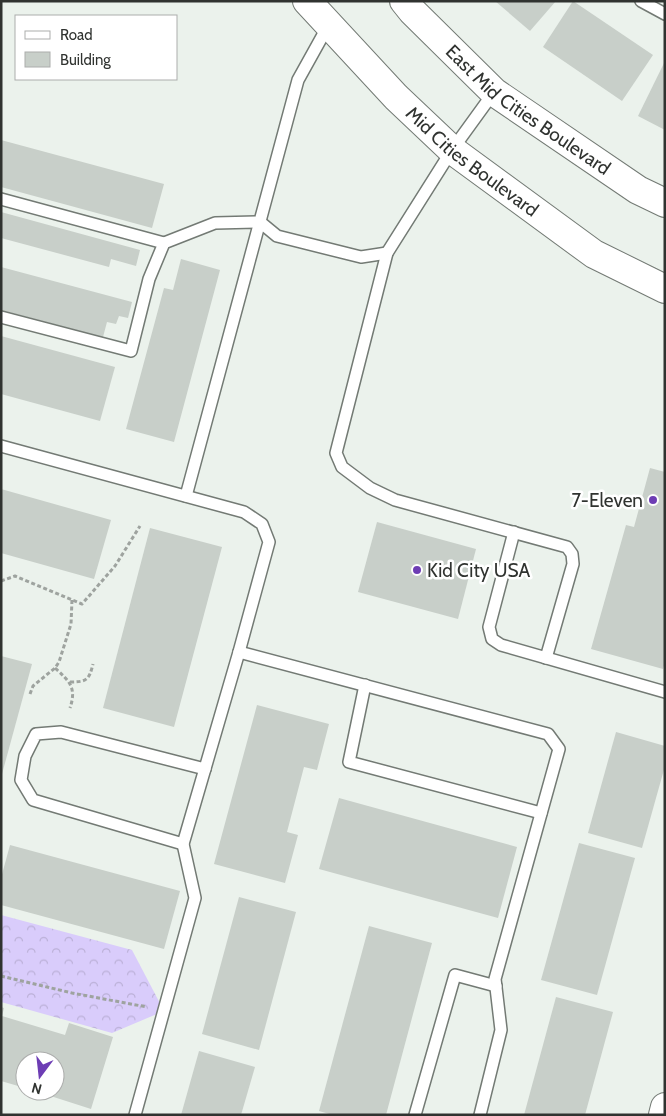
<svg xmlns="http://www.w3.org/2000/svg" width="666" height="1116" font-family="Cabin,sans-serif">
<defs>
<pattern id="forest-crowns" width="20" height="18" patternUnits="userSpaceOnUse" patternTransform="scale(1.25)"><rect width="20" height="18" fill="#d9ccfb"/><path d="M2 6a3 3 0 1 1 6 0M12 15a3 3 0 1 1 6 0" fill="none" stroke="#bbb0d7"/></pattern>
</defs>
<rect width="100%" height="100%" fill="#ebf2ec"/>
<path fill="url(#forest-crowns)" d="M1,915L132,950L164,1011L112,1033L1,1002Z"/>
<g fill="#c8cfc9">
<path d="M495,1H556L530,31Z"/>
<path d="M573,1L653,55L622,101L543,47Z"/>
<path d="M665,61V130L638,116Z"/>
<path d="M1,140L164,184L152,228L1,187Z"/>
<path d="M1,212L140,250L136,266L111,259L109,267L1,238Z"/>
<path d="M181,259L220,270L174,442L126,429L164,288L173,290Z"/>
<path d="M1,267L132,302L128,318L119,316L116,324L107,322L103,337L1,310Z"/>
<path d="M1,336L115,367L100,421L1,394Z"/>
<path d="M650,468L665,472V662L663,669L591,649L626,525L634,527Z"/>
<path d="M1,489L111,520L94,579L1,553Z"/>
<path d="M377,522L476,549L458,619L358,592Z"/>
<path d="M150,528L222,547L174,727L103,708Z"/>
<path d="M1,656L32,664L2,774H1Z"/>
<path d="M257,705L329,724L317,770L304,767L287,832L298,835L285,883L214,864Z"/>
<path d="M616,732L665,746V766L642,848L588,833Z"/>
<path d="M339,798L517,847L498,918L319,869Z"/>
<path d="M579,843L635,858L597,995L541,980Z"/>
<path d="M10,845L180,891L164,949L1,905V878Z"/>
<path d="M239,897L296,912L259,1050L202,1034Z"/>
<path d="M369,926L432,943L386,1115H333L319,1111Z"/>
<path d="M556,997L613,1012L585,1115H524Z"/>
<path d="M1,1007L4,1008L2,1016L65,1035L69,1023L113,1037L91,1109L35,1091H55V1061H25V1088L1,1081Z"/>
<path d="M199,1051L255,1067L241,1115H181Z"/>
</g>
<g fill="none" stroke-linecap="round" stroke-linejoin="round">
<g stroke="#737a74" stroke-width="14">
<g id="lane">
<path d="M641,1L665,14"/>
<path d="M494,92L452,150L387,253L336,453L342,467L370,488L395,500L567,547L572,554L573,564L546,658"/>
<path d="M1,199L164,243"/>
<path d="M1,317L131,351L149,279L164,243L215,223L260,222L277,236L361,257L387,253"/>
<path d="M1,446L244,512L262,524L269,542L239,652L183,844L195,898L135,1115"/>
<path d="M186,496L298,80L328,26"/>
<path d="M514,532L489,627L492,639L501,645L665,692"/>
<path d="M239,652L548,734L559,749L495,979L501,1030L480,1115"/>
<path d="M365,685L349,762L541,813"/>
<path d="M183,844L33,800L21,780L25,756L36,734L61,732L205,769"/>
<path d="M415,1115L455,975L496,986"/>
</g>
</g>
<g stroke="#737a74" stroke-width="30">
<g id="secondary">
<path id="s1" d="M307,1L396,97L452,150L594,254L665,289"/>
<path id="s2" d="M404,1L412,11L494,92L638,190L665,203"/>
<path d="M663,1115L665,1107"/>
</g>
</g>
<g stroke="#9ea39f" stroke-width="3" stroke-dasharray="4 2.5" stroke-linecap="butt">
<path d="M1,581L15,576L82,604L115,566L140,526"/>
<path d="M55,668C69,681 77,687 70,708"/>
<path d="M70,682C87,682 89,680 93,664"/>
<path d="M30,694L33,686L55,668L59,662L71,624L72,600"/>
<path d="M1,976L72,993L147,1007"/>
</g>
<use href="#lane" stroke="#fff" stroke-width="11"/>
<use href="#secondary" stroke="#fff" stroke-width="28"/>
</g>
<g fill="#6d3db4" stroke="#fff" stroke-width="2">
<circle cx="653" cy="500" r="5"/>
<circle cx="417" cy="570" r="5"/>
</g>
<g text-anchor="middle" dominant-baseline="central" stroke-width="5" stroke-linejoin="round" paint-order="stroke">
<g font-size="19" fill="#303330" stroke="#fff">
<text stroke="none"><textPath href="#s2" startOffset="166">East Mid Cities Boulevard</textPath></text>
<text stroke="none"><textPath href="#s1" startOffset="231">Mid Cities Boulevard</textPath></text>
</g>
<g font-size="19" fill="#303330" stroke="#fff" text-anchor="end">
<text x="643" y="500">7-Eleven</text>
<text x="427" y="570" text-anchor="start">Kid City USA</text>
</g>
</g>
<rect width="666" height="1116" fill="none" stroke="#303330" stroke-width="5"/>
<rect x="15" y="15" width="162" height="65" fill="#ffffff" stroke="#acadac"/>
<rect x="25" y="31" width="25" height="8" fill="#ffffff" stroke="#acadac"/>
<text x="60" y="40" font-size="15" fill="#303330">Road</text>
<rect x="25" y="52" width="25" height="15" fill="#c8cfc9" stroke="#acadac"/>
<text x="60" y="65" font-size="15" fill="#303330">Building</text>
<g transform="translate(40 1076) rotate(195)"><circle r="24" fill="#ffffff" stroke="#acadac"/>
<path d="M0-4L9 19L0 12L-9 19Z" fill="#6d3db4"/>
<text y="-8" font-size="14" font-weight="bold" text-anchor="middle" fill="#303330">N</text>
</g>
</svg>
